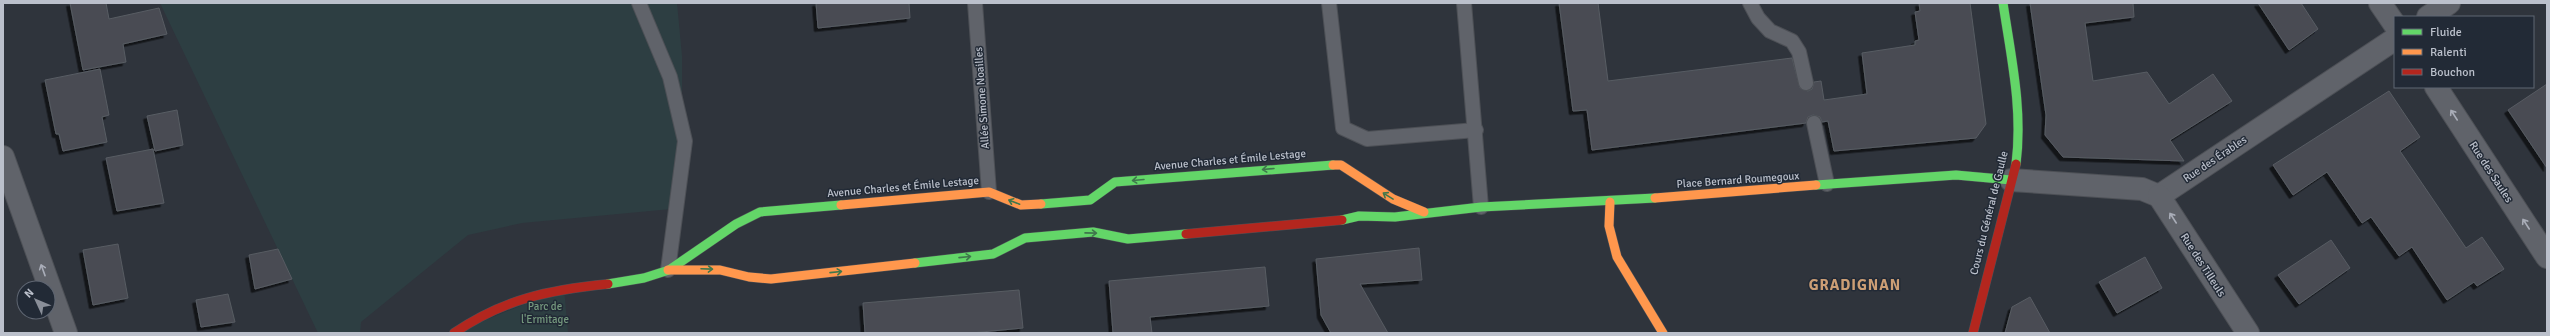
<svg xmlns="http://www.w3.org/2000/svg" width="2550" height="336" font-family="Signika,sans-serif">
<defs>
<filter id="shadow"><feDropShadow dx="-3.5" dy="3.5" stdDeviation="0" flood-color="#0009"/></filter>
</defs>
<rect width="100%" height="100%" fill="#2f343c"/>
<g fill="#2d3e42">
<path d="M160,3H677L682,56V208L522,223L468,235L361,322L360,333H318Z"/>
<path d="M564,288L568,333H454Z"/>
</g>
<g fill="#484c53" stroke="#585c63" filter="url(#shadow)">
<path d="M70,3H106L109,19L159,8L167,34L123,44L126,62L83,70Z"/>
<path d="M816,3H909L910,18L818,28Z"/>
<path d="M1559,3H1598L1608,81L1792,58L1800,88L1808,91L1812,89L1814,82L1821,81L1824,100L1867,94L1862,53L1915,45V41L1919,40L1915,12L1920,11L1919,3H1970L1986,124L1976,138L1834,151L1828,121L1822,122L1820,117L1813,115L1808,117L1806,123L1592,150L1587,110L1573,111Z"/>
<path d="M2030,3H2133L2134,17L2085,23L2093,81L2147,72L2169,104L2213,74L2232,101L2170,140L2184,161L2063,157L2045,135L2046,115Z"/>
<path d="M2258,3H2301L2318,29L2289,50Z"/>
<path d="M100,69L109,115L102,117L107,142L63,151L59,134H56L45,80Z"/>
<path d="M2547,84V168L2508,110Z"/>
<path d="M2389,91L2420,137L2400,151L2466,248L2482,237L2504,269L2477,286L2474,282L2447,300L2412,247L2399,256L2371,217L2362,223L2327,172L2293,195L2273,165Z"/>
<path d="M177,110L183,145L155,151L147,116Z"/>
<path d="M153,149L164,203L117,211L106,158Z"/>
<path d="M2331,240L2350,268L2299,304L2278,275Z"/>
<path d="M118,244L128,298L93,305L83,250Z"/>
<path d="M1419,248L1422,280L1360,284L1388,333H1331L1321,315L1316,259Z"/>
<path d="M278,249L292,279L255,289L249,255Z"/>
<path d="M2145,257L2162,288L2117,313L2099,282Z"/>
<path d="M1265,267L1269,306L1150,317L1152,333H1113L1109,281Z"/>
<path d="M1019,290L1023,328L971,333H865L863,303Z"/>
<path d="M228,294L235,322L201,327L196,300Z"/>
<path d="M2030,297L2050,333H2005L2012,307Z"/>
</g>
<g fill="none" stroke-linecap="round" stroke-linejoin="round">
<g stroke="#4d5056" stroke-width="16">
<g id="lane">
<path d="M639,3L670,77L685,141L668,270"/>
<path d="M975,3L989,192"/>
<path d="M1329,3L1343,128L1367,139L1476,130"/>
<path d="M1464,3L1481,207"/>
<path d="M1750,3L1758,18L1770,31L1792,41L1799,52L1806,83"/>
<path d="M1814,123L1827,184"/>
</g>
</g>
<g stroke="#4d5056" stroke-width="24">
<g id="street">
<path d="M2380,3L2395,25"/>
<path d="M2428,17L2449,3"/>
<path d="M2436,87L2547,257"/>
<path d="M3,157L66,333"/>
<path d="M2011,180L2142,189L2159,196"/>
<path d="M2159,196L2395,39"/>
<path d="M2159,196L2248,333"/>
</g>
</g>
<g stroke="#4d5056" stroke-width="10">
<g id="fast">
<path d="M2003,3C2011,57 2023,109 2016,164"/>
<path d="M1816,185L1956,175L2011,180"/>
<path d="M1041,204L1090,200L1115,182L1333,165"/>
<path d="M1342,220L1359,216L1395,217L1481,207L1655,198"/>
<path d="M915,263L993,254L1025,238L1093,232L1128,239L1186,234"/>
<path d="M608,284L644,278L669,270L736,224L760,212L841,205"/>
</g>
</g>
<g stroke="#4d5056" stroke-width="10">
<g id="slow">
<path d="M1333,165H1341L1393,199L1424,212"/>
<path d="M1655,198L1816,185"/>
<path d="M1610,202L1609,226L1617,257L1663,333"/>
<path d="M841,205L989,192L1021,205L1041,204"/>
<path d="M668,270H720L749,277L771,279L915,263"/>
</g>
</g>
<g stroke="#4d5056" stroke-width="10">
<g id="jam">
<path d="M1186,234L1342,220"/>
<path d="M454,333C504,299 548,290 608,284"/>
<path d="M1973,333L2016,164"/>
</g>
</g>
<use href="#lane" stroke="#60636a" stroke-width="14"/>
<use href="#street" stroke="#60636a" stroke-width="22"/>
<use href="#fast" stroke="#63d668" stroke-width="9"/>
<use href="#slow" stroke="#ff974d" stroke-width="9"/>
<use href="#jam" stroke="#b3261e" stroke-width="9"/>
</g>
<defs><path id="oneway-shaft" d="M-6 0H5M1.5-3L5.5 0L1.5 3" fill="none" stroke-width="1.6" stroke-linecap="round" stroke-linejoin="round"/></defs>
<g stroke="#a9adb8">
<use href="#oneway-shaft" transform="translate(2454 115) rotate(-123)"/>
<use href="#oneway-shaft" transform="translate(2173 218) rotate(-123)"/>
<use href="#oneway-shaft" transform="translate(2526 224) rotate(-123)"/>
<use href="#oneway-shaft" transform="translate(43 270) rotate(-110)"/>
</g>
<g stroke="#3f774c">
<use href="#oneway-shaft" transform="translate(1268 169) rotate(175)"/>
<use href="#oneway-shaft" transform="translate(1138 180) rotate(175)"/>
<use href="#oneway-shaft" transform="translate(1388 196) rotate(-148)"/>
<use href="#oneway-shaft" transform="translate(1014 202) rotate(-159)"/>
<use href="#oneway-shaft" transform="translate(1091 233) rotate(1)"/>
<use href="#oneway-shaft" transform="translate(965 257) rotate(-6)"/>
<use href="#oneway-shaft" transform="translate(707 269) rotate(2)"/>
<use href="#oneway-shaft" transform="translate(836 272) rotate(-6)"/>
</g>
<g text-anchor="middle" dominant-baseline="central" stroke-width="3" stroke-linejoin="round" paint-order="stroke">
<g font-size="11" fill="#bbc0cb" stroke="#222a36">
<text transform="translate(982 98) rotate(-94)">Allée Simone Noailles</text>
<text transform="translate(2215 159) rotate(-34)">Rue des Érables</text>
<text transform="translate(1230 160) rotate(-5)">Avenue Charles et Émile Lestage</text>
<text transform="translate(2491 172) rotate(57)">Rue des Saules</text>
<text transform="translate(1738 180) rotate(-4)">Place Bernard Roumegoux</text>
<text transform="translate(903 187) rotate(-5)">Avenue Charles et Émile Lestage</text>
<text transform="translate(1989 213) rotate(-76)">Cours du Général de Gaulle</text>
<text transform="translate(2203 265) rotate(57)">Rue des Tilleuls</text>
</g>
<g font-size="11" fill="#75997e" stroke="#222a36">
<text x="545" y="306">Parc de<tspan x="545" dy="13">l'Ermitage</tspan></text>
</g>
<g font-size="15" font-weight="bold" letter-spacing="1" fill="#cc9e75" stroke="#222a36">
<text x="1855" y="285">GRADIGNAN</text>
</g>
</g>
<rect width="2550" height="336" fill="none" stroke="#bbc0cb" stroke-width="8"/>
<rect x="2394" y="16" width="140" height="72" fill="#222a36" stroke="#5f6672"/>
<rect x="2402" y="29" width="20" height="6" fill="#63d668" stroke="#5f6672"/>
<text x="2430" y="36" font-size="12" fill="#bbc0cb">Fluide</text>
<rect x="2402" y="49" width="20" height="6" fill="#ff974d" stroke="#5f6672"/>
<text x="2430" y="56" font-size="12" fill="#bbc0cb">Ralenti</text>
<rect x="2402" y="69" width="20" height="6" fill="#b3261e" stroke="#5f6672"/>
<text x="2430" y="76" font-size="12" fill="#bbc0cb">Bouchon</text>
<g transform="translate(36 300) rotate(314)"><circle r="19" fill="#222a36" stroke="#5f6672"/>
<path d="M0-3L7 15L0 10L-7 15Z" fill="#8a8f99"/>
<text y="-6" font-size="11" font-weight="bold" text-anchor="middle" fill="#bbc0cb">N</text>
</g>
</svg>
